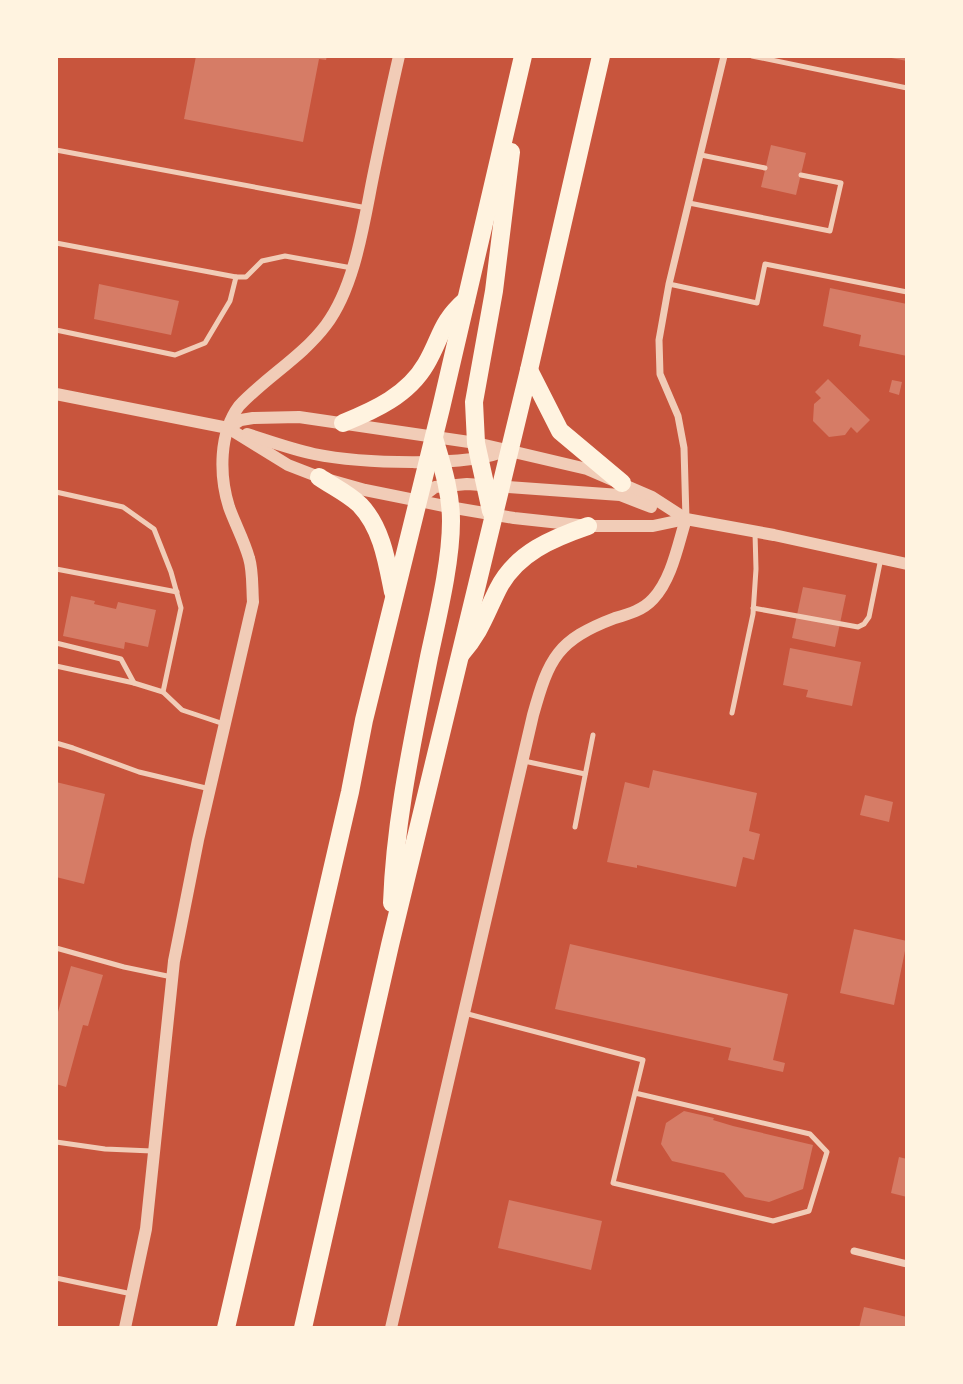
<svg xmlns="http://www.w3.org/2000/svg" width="963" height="1384" font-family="'Fira Sans Condensed',sans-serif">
<rect width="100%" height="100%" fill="#c8553d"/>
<g fill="#d67c66">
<path d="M196,56H327L326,60L319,59L303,142L184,119Z"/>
<path d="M886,56H907V61L886,57Z"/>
<path d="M771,145L806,153L796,195L761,187Z"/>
<path d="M99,284L179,301L171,335L94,319Z"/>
<path d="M830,288L907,304V356L859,346L861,335L823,326Z"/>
<path d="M828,379L870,420L857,433L851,427L845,435L829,437L813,421L814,404L821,398L815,392Z"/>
<path d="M892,380L902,382L899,395L889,392Z"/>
<path d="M803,587L846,595L835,647L792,638Z"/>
<path d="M71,596L95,601L94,604L116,609L118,602L156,610L148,647L125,642L124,649L63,636Z"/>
<path d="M790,648L861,662L852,706L806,697L808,690L783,685Z"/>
<path d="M653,770L757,793L749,831L760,834L754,860L743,857L736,887L637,865V868L607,862L625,782L649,788Z"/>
<path d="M56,782L105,794L84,884L56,877Z"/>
<path d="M865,795L893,802L889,822L860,815Z"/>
<path d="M854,929L907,941L894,1005L840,993Z"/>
<path d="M570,944L788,994L773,1060L785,1063L783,1072L728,1060L731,1048L555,1009Z"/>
<path d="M71,966L103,975L88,1026L83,1025L66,1087L56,1084V1019Z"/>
<path d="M684,1111L714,1118L713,1120L733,1126L813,1145L803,1189L769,1202L745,1197L724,1173L672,1161L661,1144L666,1123Z"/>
<path d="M899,1157L907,1159V1197L891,1193Z"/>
<path d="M509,1200L602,1221L591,1270L498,1248Z"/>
<path d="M864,1307L907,1317V1328H859Z"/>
</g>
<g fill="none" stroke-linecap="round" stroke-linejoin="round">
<g stroke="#f1ccb7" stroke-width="5">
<path d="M752,56L907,88"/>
<path d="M56,150L367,208"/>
<path d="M701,155L765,168"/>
<path d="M689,203L830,231L841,183L801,175"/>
<path d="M56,243L236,277H246L262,261L285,256L352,268"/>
<path d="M669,284L757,303L765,264L907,292"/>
<path d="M56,330L175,355L205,343L230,301L236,277"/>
<path d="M56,492L123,507L154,529L171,572L181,608L163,692L182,710L224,724"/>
<path d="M56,569L177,592"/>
<path d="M753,608L858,627L864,624L869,617L881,558"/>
<path d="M56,643L121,659L134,683"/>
<path d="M56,666L134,683L163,692"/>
<path d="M732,713L753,614L756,569L755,533"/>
<path d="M56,743L73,748L139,772L210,789"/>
<path d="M524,761L585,774"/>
<path d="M575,827L593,735"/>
<path d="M56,948L124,967L172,977"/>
<path d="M464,1013L643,1060L613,1183L773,1221L809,1211L827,1152L810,1134L635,1093"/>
<path d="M56,1142L105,1149L152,1151"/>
<path d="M56,1278L132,1294"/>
</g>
<g stroke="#f1ccb7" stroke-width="7">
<path d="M686,519L684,448L678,416L660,374L659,340L669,284L724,56"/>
<path d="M854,1251L907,1264"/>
</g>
<g stroke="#f1ccb7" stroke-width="12">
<path d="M56,394L228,428L288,465L319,477L365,490L449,507L514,518L588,526H653L686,519"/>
<path d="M228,428L241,420L253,418L299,417L476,443L587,469L652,497L686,519L774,535L907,564"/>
<path d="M247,434C269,441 291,449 314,454C358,463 468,468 507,450"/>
<path d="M418,500L435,487L467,484L620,495L651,507"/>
<path d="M125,1328L146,1229L174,961L198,840L253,602C252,587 253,571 249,558C244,540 235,524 229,507C219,475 219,433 239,406C266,377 302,357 326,325C356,285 364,220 374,172C382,133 390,95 399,56"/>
<path d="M391,1328L533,715C549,658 557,640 615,618C629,614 643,610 653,599C672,579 678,544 686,519"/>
</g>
<g stroke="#fff3e0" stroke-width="18">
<path d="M529,370L560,431L622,483"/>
<path d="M343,423C375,410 408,395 426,364C442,336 440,323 466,300"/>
<path d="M319,477C332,486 349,494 360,505C382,528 387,562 393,592"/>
<path d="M491,511L476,443L474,402L494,291L511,152"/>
<path d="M461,654C481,631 485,615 498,589C516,553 553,538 588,526"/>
<path d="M392,903C395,819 413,739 429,657C438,615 451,562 451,521C451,492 442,465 434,438"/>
<path d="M226,1328L350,792L364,720L441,408L523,56"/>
<path d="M303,1328L390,945L529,370L601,56"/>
</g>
</g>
<rect width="963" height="1384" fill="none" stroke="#fff3e0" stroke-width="116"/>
</svg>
